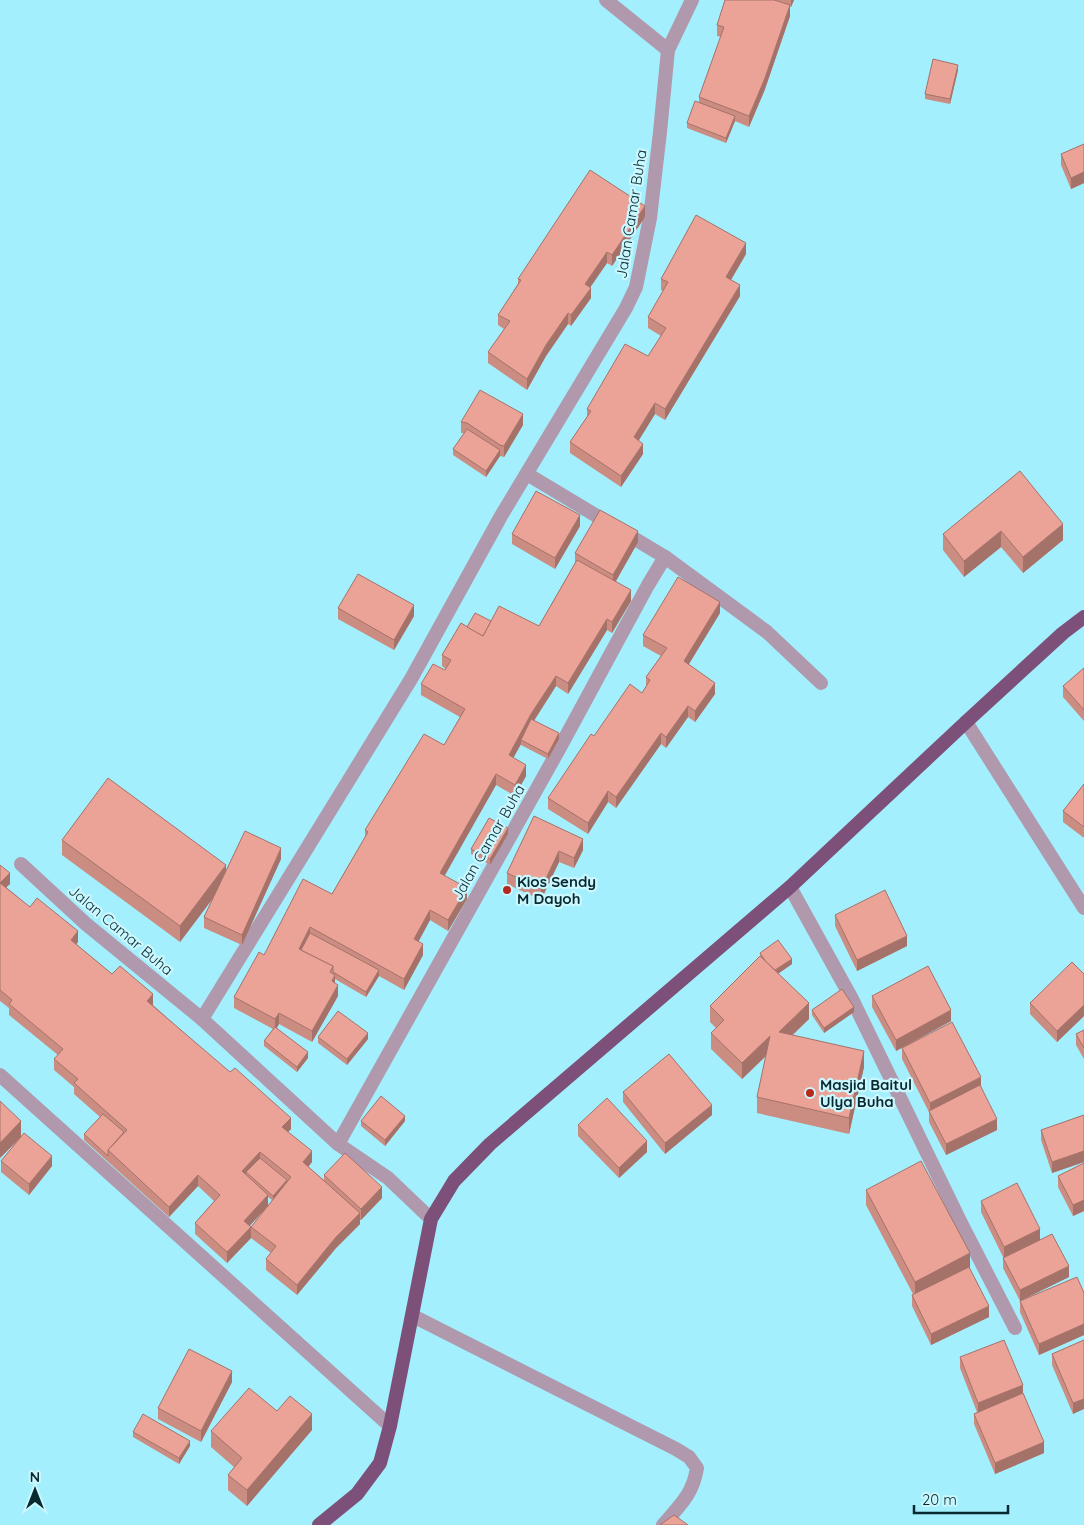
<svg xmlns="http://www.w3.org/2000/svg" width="1084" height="1525" font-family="Quicksand,sans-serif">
<rect width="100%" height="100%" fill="#a3effd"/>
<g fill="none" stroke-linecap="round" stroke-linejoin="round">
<path stroke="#b098ad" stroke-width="14" d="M413,1316L676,1449L689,1457L697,1468C693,1494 680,1505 663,1525"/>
<g stroke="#b098ad" stroke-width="14">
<path d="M668,50L692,0"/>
<path d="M665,557L767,632L821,683"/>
<path d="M966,722L1084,908"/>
<path d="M21,864L86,924L202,1019L338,1144L388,1178L431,1219"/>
<path d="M790,887L852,999L962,1225L1015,1328"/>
<path d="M202,1019L411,679L501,516L626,308L636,287L650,218L660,132L668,50L606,0"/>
<path d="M0,1075L390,1426"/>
<path d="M338,1144L558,751L648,585L665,557L527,474"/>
</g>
<path stroke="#7c5078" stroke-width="14" d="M319,1525L357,1494L380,1463L390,1426L431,1219L454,1181L490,1144L790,887L966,722L1063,633L1084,617"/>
</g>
<g fill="#cb8c82" fill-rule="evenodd">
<path d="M725,0H794L791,7H790V16L765,89L749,127L735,121L726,143L687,128V123L699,102V97L721,37L717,36V25Z"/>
<path d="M958,70L950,104L925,99V94Z"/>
<path d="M1084,144V183L1071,189L1061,165V154Z"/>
<path d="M645,217L612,266L607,263L590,287L591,298L571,326L568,324L546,356L527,390L488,363V352L504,329L498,325V315L518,284V279Z"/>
<path d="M746,254L731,280L740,296L665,420L655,414L639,440L643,454L621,487L570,453V442L587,417V409L648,356L661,336L648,328V317L663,291L661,290V279Z"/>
<path d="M461,422L523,425L504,457L500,456L486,477L453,455V449L464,433H461Z"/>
<path d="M1020,471L1063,540L1023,573L1001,547L964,577L943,550V534Z"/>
<path d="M580,526L555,569L512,544V534Z"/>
<path d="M638,542L616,581L631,601L612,633L607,630L568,694L556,686L534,721L559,739L548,759L521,745V744L513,758L526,776L515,796L496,785L444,875L467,899L448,931L430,920L418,942L423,955L404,990L379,976L366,997L335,979V983L338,996L312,1042L279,1024L277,1028L308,1058L297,1072L264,1046V1041L273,1029L234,1008V997L264,955L332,894L365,837V830L444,745L460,717L421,695V684L445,670L446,669L442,666V655L467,627L491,621L539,626L575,563V553Z"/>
<path d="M338,608L414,616L394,650L338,619Z"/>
<path d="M720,613L689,664L715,694L695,722L688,717L666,748L661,744L616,808L608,802L588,834L548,809V798L642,693L646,686V677L661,656L643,646V635Z"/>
<path d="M1084,668V721L1063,697V686Z"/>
<path d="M1084,784V838L1063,822V811Z"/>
<path d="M534,816L583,850L574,868L559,862L541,900L507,884V873Z"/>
<path d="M508,834L490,865L471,854V849Z"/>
<path d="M62,840L226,870L281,859L242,945L204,928V917L213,898L180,942L62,855Z"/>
<path d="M0,865L10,884L6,887L30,907L78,942L76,944L112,974L153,1005L291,1129L288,1132L312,1162L308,1167L324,1180V1175L382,1198L361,1220H360V1224L336,1248L297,1295L266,1270V1259L271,1253L251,1238L227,1263L195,1234V1223L214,1201L198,1186L169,1217L84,1140V1134L100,1117L74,1094V1087L54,1070V1059L58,1055L9,1015V1008L0,1001ZM268,1197L272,1200L268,1206ZM266,1208L251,1227L249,1226Z"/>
<path d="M835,915L907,946L857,971L835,926Z"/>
<path d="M760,953L792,964L778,974L809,1019L793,1035L864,1067L849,1134L757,1113V1097L766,1056L742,1079L711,1049V1033L716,1028L710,1022V1006L760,956Z"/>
<path d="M1084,974V1016L1057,1042L1030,1014V1003Z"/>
<path d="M872,996L951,1021L896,1051L872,1007Z"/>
<path d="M812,1010L854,1012L824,1033L812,1015Z"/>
<path d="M1084,1030V1059L1076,1045V1034Z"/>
<path d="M318,1037L368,1039L347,1065L318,1043Z"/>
<path d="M902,1048L981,1086L997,1130L946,1155L929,1122V1112L902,1059Z"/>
<path d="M623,1092L712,1115L665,1154L623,1102Z"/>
<path d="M0,1101L21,1137L52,1166L29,1195L1,1172V1161L20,1138L0,1158Z"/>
<path d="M1084,1115V1162L1052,1173L1041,1140V1130Z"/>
<path d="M361,1121H405L385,1146L361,1126Z"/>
<path d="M578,1125L647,1152L619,1178L578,1136Z"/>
<path d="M1084,1163V1211L1073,1216L1058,1187V1176Z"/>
<path d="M866,1190L970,1269L989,1317L931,1345L912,1306V1295L913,1294L866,1205Z"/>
<path d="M981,1201L1040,1239L1069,1277L1020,1301L1003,1268V1257L981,1212Z"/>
<path d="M1084,1293V1335L1039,1355L1020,1312V1301Z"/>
<path d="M1084,1340L1073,1414L1052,1365V1354Z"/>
<path d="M960,1357L1023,1393L1044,1453L995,1474L974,1424V1414L977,1412L960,1368Z"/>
<path d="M232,1382L201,1442L158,1419V1408Z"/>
<path d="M277,1411L312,1430L247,1506L228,1490V1475L234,1467L211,1447V1431Z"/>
<path d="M133,1432L190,1446L179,1464L133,1437Z"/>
</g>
<g fill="#a5726a">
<path d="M791,0H794L791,7Z"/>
<path d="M790,5V16L765,89L749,127V116Z"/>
<path d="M958,65V70L950,104V99Z"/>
<path d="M735,116V121L726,143V138Z"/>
<path d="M1084,172V183L1071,189V178Z"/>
<path d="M645,206V217L612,266V255Z"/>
<path d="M746,243V254L726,288V277Z"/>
<path d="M607,252V263L585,295V284Z"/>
<path d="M740,285V296L665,420V409Z"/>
<path d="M591,288V298L571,326V315Z"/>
<path d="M568,313V324L546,356L527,390V379L546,345Z"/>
<path d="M655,403V414L634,448V437Z"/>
<path d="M523,414V425L504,457V446Z"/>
<path d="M643,444V454L621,487V476Z"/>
<path d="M500,450V456L486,477V471Z"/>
<path d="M580,515V526L555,569V558Z"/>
<path d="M1063,524V540L1023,573V557Z"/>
<path d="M638,531V542L613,586V575Z"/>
<path d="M1001,531V547L964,577V561Z"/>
<path d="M631,590V601L612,633V622Z"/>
<path d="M720,602V613L684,672V661Z"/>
<path d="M414,605V616L394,650V640Z"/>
<path d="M607,619V630L568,694V683Z"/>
<path d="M556,676V686L531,725L521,740V744L509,766V755L531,714Z"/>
<path d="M715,683V694L695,722V711Z"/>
<path d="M688,706V717L666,748V737Z"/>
<path d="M559,733V739L548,759V754Z"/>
<path d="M661,733V744L616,808V797Z"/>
<path d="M526,765V776L515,796V785Z"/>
<path d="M496,774V785L440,884V873Z"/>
<path d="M608,791V802L588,834V823Z"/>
<path d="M508,828V834L490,865V859Z"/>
<path d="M583,839V850L574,868V858Z"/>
<path d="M281,848V859L242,945V935Z"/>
<path d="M559,851V862L541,900V889Z"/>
<path d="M226,865V881L180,942V926Z"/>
<path d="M10,873V884L0,893V883Z"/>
<path d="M467,888V899L448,931V920Z"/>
<path d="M430,910V920L414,950V939Z"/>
<path d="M310,927V938L301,955L299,949Z"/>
<path d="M78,931V942L71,951V940Z"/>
<path d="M907,936V946L857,971V960Z"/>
<path d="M423,944V955L404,990V979Z"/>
<path d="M792,959V964L773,977V972Z"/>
<path d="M379,970V976L366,997V992Z"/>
<path d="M335,975V986L332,981Z"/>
<path d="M338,985V996L312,1042V1031Z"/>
<path d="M153,994V1005L147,1012V1001Z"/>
<path d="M809,1003V1019L779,1047V1032Z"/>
<path d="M1084,1005V1016L1057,1042V1031Z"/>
<path d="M854,1007V1012L824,1033V1028Z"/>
<path d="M951,1010V1021L896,1051V1040Z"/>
<path d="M279,1013V1024L275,1030V1019Z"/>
<path d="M368,1033V1039L347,1065V1059Z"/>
<path d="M770,1036V1052L742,1079V1063Z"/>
<path d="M864,1051V1067L849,1134V1118Z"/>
<path d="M308,1052V1058L297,1072V1067Z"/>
<path d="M981,1077V1088L930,1114V1103Z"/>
<path d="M712,1105V1115L665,1154V1143Z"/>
<path d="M405,1116V1121L385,1146V1140Z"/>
<path d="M291,1118V1129L282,1138V1127Z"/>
<path d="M997,1119V1130L946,1155V1144Z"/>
<path d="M21,1121V1137L0,1158V1143Z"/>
<path d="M647,1141V1152L619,1178V1168Z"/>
<path d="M312,1151V1162L303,1173V1162Z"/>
<path d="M1084,1151V1162L1052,1173V1162Z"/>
<path d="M260,1152V1163L246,1172V1178L242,1171Z"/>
<path d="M52,1156V1166L29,1195V1184Z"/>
<path d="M198,1175V1186L169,1217V1207Z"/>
<path d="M287,1180V1185L273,1201V1196Z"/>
<path d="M382,1187V1198L361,1220V1209Z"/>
<path d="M268,1195V1206L244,1232V1221Z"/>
<path d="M1084,1200V1211L1073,1216V1205Z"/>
<path d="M360,1213V1224L336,1248L297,1295V1285L336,1237Z"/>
<path d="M251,1227V1238L227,1263V1252Z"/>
<path d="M1040,1229V1240L1004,1258V1247Z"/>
<path d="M970,1253V1269L915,1298V1282Z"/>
<path d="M1069,1266V1277L1020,1301V1290Z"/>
<path d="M989,1306V1317L931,1345V1334Z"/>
<path d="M1084,1324V1335L1039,1355V1344Z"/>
<path d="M232,1371V1382L201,1442V1431Z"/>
<path d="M1023,1385V1396L978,1414V1403Z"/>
<path d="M1084,1399V1409L1073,1414V1403Z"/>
<path d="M312,1414V1430L247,1506V1490Z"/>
<path d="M190,1441V1446L179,1464V1458Z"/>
<path d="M1044,1442V1453L995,1474V1463Z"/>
</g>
<g fill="#eca397" stroke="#a5726a" fill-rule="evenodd">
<path d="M725,0H774L790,5L765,78L749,116L699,97L724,27L717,25Z"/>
<path d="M933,59L958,65L950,99L925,94Z"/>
<path d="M695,101L735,116L726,138L687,123Z"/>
<path d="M1084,144V172L1071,178L1061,154Z"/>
<path d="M590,170L645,206L612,255L607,252L585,284L591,288L571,315L568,313L546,345L527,379L488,352L510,321L498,315L521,280L518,279Z"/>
<path d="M696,215L746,243L726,277L740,285L665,409L655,403L634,437L643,444L621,476L570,442L591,411L587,409L625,344L648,356L666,328L648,317L668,282L661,279Z"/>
<path d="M480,390L523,414L504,446L500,445L467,423L461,422Z"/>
<path d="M467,429L500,450L486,471L453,449Z"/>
<path d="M1020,471L1063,524L1023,557L1001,531L964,561L943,534Z"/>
<path d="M536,491L580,515L555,558L512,534Z"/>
<path d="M600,510L638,531L613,575L575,553Z"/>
<path d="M577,560L631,590L612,622L607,619L568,683L556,676L531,714L509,755L526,765L515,785L496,774L440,873L467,888L448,920L430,910L414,939L423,944L404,979L310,927L299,949L333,966L330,972L335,975L332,981L338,985L312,1031L279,1013L275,1019L234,997L259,952L264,955L303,879L332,894L368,832L365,830L424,734L444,745L465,709L421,684L433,664L445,670L451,660L442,655L461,623L483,636L499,606L539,626Z"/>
<path d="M358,574L414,605L394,640L338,608Z"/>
<path d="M678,577L720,602L684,661L715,683L695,711L688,706L666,737L661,733L616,797L608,791L588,823L548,798L591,734L594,736L630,684L642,693L650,680L646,677L667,648L643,635Z"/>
<path d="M475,613L491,621L483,636L467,627Z"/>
<path d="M1084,668V710L1063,686Z"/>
<path d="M531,719L559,733L548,754L521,740Z"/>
<path d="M108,778L226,865L180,926L62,840Z"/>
<path d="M1084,784V827L1063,811Z"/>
<path d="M534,816L583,839L574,858L559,851L541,889L507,873Z"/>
<path d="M489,818L508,828L490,859L471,849Z"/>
<path d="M245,831L281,848L242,935L204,917Z"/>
<path d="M0,865L10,873L0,883L30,907L37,898L78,931L71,940L112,974L120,966L153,994L147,1001L230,1072L235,1068L291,1118L282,1127L312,1151L303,1162L360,1213L336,1237L297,1285L266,1259L276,1246L251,1227L227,1252L195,1223L220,1195L198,1175L169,1207L108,1150L127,1130L74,1083L78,1079L54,1059L63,1049L9,1004L12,1000L0,990ZM260,1152L291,1177L251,1227L244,1221L268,1195L242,1171Z"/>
<path d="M885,890L907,936L857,960L835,915Z"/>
<path d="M310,933L379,970L366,992L333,972V966L301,950Z"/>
<path d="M778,940L792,959L775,970L766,962L760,953Z"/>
<path d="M760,956L809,1003L779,1032L864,1051L849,1118L757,1097L770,1036L742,1063L711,1033L724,1020L710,1006Z"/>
<path d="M1072,962L1084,974V1005L1057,1031L1030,1003Z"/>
<path d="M928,966L951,1010L896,1040L872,996Z"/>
<path d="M842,989L854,1007L824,1028L812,1010Z"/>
<path d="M338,1011L368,1033L347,1059L318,1037Z"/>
<path d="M952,1022L981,1077L930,1103L902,1048Z"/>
<path d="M275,1027L308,1052L297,1067L264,1041Z"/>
<path d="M1084,1030V1048L1076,1034Z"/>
<path d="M669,1054L712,1105L665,1143L623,1092Z"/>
<path d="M980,1085L997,1119L946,1144L929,1111Z"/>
<path d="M381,1096L405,1116L385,1140L361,1121Z"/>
<path d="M607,1098L647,1141L619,1168L578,1125Z"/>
<path d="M0,1101L21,1121L0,1143Z"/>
<path d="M103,1114L124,1132L108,1150V1156L84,1134Z"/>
<path d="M1084,1115V1151L1052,1162L1041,1130Z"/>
<path d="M24,1133L52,1156L29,1184L1,1161Z"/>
<path d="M345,1153L382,1187L361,1209L324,1175Z"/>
<path d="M260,1158L287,1180L273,1196L246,1172Z"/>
<path d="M921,1161L970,1253L915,1282L866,1190Z"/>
<path d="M1084,1163V1200L1073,1205L1058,1176Z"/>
<path d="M1017,1183L1040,1229L1004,1247L981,1201Z"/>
<path d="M1052,1234L1069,1266L1020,1290L1003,1258Z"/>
<path d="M969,1267L989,1306L931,1334L912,1295Z"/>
<path d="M1077,1277L1084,1293V1324L1039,1344L1020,1301Z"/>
<path d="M1004,1340L1023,1385L978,1403L960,1357Z"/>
<path d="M1084,1340V1399L1073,1403L1052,1354Z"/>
<path d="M189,1349L232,1371L201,1431L158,1408Z"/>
<path d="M249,1388L277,1411L290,1396L312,1414L247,1490L228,1475L242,1458L211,1431Z"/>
<path d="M1023,1393L1044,1442L995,1463L974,1414Z"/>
<path d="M143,1414L190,1441L179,1458L133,1432Z"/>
<path d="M674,1515L688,1525H660Z"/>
</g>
<g fill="#b6281c" stroke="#cbf7ff" stroke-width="2">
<circle cx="507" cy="890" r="5"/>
<circle cx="810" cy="1093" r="5"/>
</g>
<g text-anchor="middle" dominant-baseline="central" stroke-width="4.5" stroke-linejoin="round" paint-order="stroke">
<g font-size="15" fill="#08292f" stroke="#cbf7ff">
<text transform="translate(631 214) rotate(-81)">Jalan Camar Buha</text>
<text transform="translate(488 842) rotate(-60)">Jalan Camar Buha</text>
<text transform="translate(121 930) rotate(40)">Jalan Camar Buha</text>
</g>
<g font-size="15" font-weight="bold" fill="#08292f" stroke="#cbf7ff" text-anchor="start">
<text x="517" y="881">Kios Sendy<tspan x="517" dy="17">M Dayoh</tspan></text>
<text x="820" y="1084">Masjid Baitul<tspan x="820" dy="17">Ulya Buha</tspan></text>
</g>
</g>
<g transform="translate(35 1490)" stroke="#cbf7ff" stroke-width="4" paint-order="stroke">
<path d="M0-4L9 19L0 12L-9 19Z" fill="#08292f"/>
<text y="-8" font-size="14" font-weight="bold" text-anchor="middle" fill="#08292f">N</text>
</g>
<path d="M914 1505v8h94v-8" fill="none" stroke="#08292f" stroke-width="2.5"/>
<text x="922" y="1505" font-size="15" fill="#08292f" stroke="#cbf7ff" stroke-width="4" paint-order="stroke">20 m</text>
</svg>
